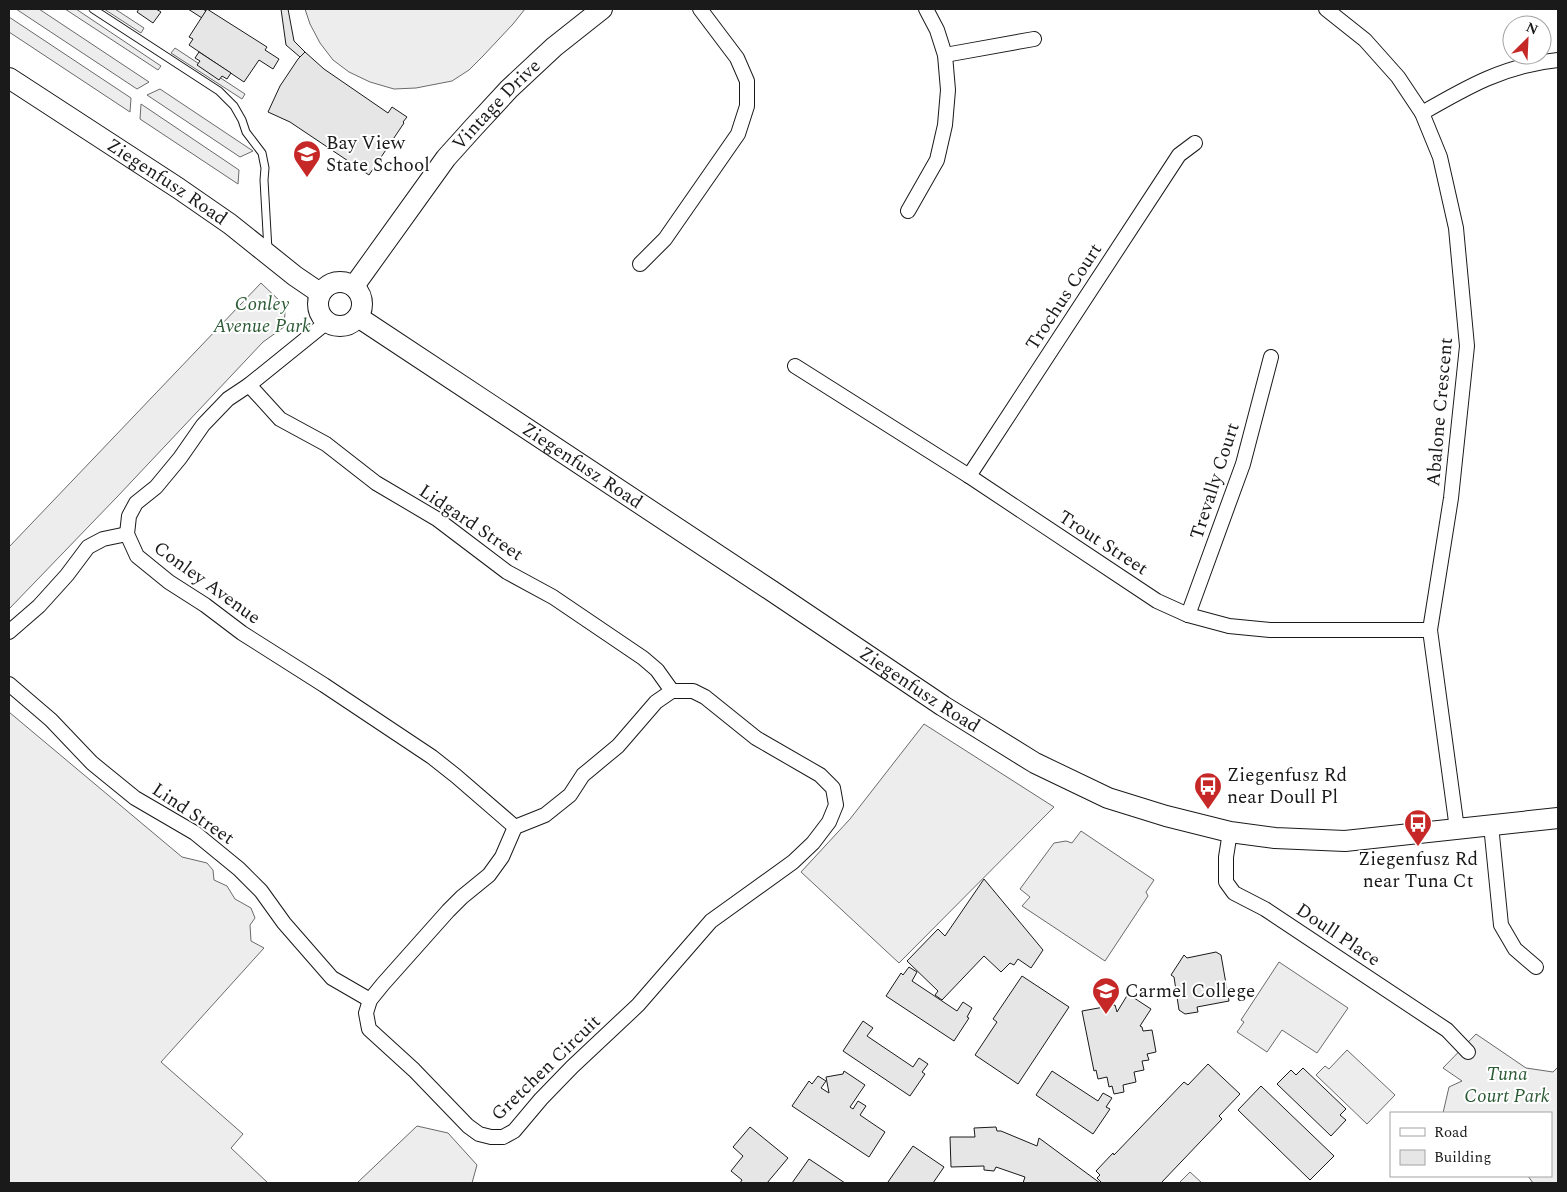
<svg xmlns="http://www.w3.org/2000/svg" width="1567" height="1192" font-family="Spectral,serif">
<rect width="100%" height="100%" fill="#fff"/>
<g fill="#ededed" stroke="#6a6a6a">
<path d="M16,9H39L149,82L137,89Z"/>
<path d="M65,9H76L161,66L158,70Z"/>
<path d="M104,9H115L144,28L141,33Z"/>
<path d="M305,9H525L513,24L483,56L469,70L452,81L416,88L394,89L370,82L349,72L333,60L320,43L310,24Z"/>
<path d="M9,17L131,98L130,112L9,32Z"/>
<path d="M175,48L245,94L242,99L171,53Z"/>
<path d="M160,89L253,151L240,157L147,95Z"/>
<path d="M141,104L239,170L238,184L140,119Z"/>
<path d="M261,283L282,303L285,312L284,327L263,342L117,497L9,609V547Z"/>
<path d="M9,712L182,857L207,863L213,870L214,880L227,886L235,899L251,908L255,918L250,925L251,941L264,948L161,1062L243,1134L231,1148L268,1183H9Z"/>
<path d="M924,724L1054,807L899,963L801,872L850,819Z"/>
<path d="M1081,831L1154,880L1146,892L1148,896L1105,961L1022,906L1030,897L1020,889L1054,843L1066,841L1072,843Z"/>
<path d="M1279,962L1348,1008L1317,1053L1282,1030L1267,1052L1237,1032L1244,1022L1241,1020Z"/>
<path d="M1476,1034L1526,1068L1553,1072L1558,1067V1183H1533L1528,1176H1551V1113H1443L1449,1087L1462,1081L1443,1068Z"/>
<path d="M1347,1050L1395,1095L1367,1124L1316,1075L1325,1066L1329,1069Z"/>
<path d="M417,1126L448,1133L477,1165L472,1183H357Z"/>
<path d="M1190,1172L1202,1183H1179Z"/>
</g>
<g fill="#e6e6e6" stroke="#1a1a1a">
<path d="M139,9H156L161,12L153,23L137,12Z"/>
<path d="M188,9H203L206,11L202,18Z"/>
<path d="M207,9L267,47L265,50L279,59L273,69L259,60L244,82L189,45L193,39L189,37Z"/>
<path d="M281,9H288L294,41L305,52L300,57L286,45Z"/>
<path d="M199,52L231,73L227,79L222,76L219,80L197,65L200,61L195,58Z"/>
<path d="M305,52L324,69L388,113L392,107L407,117L403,122L404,123L369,175L290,122L268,112L280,86L298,59Z"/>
<path d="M984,879L1043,950L1031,968L1018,959L1014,965L1010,963L1001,972L984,956L942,1000L935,995L938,991L907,961L938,929L945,936Z"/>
<path d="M1216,952L1221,955L1229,1001L1197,1007L1198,1012L1185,1014L1179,1010L1174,977L1171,975L1184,955L1187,958Z"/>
<path d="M909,967L917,972L912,981L957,1011L963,1002L972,1008L967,1017L969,1018L954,1041L886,996L901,973L903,975Z"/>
<path d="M1022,976L1069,1007L1018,1084L975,1055L997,1022L993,1019Z"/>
<path d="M1128,994L1151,1009L1140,1026L1142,1027L1143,1031L1152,1030L1156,1052L1147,1054L1149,1060L1142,1061L1144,1070L1134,1072L1136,1082L1123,1085L1124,1092L1114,1094L1112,1086L1109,1087L1107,1077L1098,1079L1096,1070L1094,1071L1082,1011L1115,1005L1117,1012Z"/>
<path d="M863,1021L873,1028L867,1036L913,1067L919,1058L928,1064L922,1072L925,1074L910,1096L843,1051Z"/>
<path d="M1208,1064L1240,1094L1219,1116L1222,1119L1161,1183H1102L1097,1178L1100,1175L1096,1171L1113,1153L1114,1155L1184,1082L1188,1085Z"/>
<path d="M1303,1068L1346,1109L1340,1115L1346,1120L1331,1136L1277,1084L1291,1070L1296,1075Z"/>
<path d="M844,1071L865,1085L850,1107L853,1109L858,1101L866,1106L860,1115L885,1132L869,1157L792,1106L809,1081L812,1084L818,1076L826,1081L821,1088L829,1093L826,1077L843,1074Z"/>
<path d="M1052,1071L1098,1101L1103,1093L1112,1098L1106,1107L1110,1109L1093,1134L1036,1095Z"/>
<path d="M1261,1086L1334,1156L1310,1180L1238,1110Z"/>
<path d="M750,1127L788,1158L767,1183H740L742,1180L731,1171L743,1156L733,1147Z"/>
<path d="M996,1127L997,1131H1001L1037,1146L1039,1138L1100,1183H1023L1025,1177L996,1167L994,1171L984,1170V1166L951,1167L950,1137H975L974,1128Z"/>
<path d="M913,1146L944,1167L933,1183H889L888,1182Z"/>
<path d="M809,1159L845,1183H792Z"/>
</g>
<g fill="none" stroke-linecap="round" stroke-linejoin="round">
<g stroke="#1a1a1a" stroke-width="9">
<path id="lane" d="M93,9L219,91L234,106L242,120L246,132L262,153L265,168L264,180L268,250"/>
</g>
<g stroke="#1a1a1a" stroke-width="16">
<g id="street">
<path d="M1326,9L1365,40L1398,77L1422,113L1440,157L1456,228L1467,346L1451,498L1430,630L1457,829"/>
<path d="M945,55L1034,39"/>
<path d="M1422,113C1467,87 1505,65 1558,60"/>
<path d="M908,211L937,160L945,125L948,90L945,55L937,30L926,9"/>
<path d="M640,264L665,239L738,134L747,106V81L737,58L700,9"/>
<path d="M327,322L249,385L228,399L203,425L180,458L156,487L136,503L129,516L127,534L137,556L169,582L205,605L242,633L324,685L432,757L456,776L515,827"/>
<path d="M795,366L969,476L1157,601L1188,615L1229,626L1270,630H1430"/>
<path d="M249,385L280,419L326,444L376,483L437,519L507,572L553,597L643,658L657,670L672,691"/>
<path d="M969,476L1179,155L1195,143"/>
<path d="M1188,615L1243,464L1271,357"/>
<path d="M9,632L39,606L67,575L88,547L103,539L127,534"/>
<path d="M9,684L51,720L92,763L135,798L195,833L239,869L261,891L284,923L332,978L370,1000"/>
<path d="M672,691H693L705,697L756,738L820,775L833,788L836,805L829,822L813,843L793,862L711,921L638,1005L572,1067L541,1099L514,1131L503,1137H491L479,1134L468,1126L414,1070L369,1029L366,1013L370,1000L383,984L448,911L462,897L489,875L502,857L515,827L545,815L570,795L583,775L618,746L656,702Z"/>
<path d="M1491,825L1501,925L1515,949L1536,967"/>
<path d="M1230,832L1226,857V882L1234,893L1265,909L1447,1030L1468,1052"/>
</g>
</g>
<g stroke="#1a1a1a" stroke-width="22">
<g id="secondary">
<path id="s1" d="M9,78L178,188L230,224L295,276L320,293"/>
<circle cx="340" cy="304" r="22"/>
<path id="s2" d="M354,286L446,158L473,128L509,89L554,47L602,9"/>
<path id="s3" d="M358,317L772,591L943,706L1035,763L1108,798L1166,816L1230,832L1275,838L1345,841L1558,818"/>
</g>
</g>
<use href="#lane" stroke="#fff" stroke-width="7"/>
<use href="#street" stroke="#fff" stroke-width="14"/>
<use href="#secondary" stroke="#fff" stroke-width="20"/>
</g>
<defs>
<g id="school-pin" transform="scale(1.4375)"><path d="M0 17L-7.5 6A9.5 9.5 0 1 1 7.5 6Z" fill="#c62828" stroke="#fff"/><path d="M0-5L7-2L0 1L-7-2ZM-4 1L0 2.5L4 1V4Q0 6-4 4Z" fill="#fff"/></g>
<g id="bus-pin" transform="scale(1.4375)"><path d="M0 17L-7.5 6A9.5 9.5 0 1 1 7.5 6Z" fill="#c62828" stroke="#fff"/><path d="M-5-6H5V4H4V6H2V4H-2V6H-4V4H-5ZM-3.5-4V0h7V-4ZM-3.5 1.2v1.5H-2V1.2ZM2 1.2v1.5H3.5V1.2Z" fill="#fff"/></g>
</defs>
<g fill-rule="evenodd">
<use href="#school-pin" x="307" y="154"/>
<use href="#bus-pin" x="1208" y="786"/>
<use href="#bus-pin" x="1418" y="823"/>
<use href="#school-pin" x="1106" y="991"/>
</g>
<g text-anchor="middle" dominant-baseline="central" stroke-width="4" stroke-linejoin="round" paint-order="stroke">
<g font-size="19" fill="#1a1a1a" stroke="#fff">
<text stroke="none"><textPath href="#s2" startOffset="231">Vintage Drive</textPath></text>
<text stroke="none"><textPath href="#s1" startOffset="189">Ziegenfusz Road</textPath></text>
<text transform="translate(1064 297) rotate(-57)">Trochus Court</text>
<text transform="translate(1440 412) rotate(-85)">Abalone Crescent</text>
<text stroke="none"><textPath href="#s3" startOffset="269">Ziegenfusz Road</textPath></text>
<text transform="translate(1215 481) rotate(-72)">Trevally Court</text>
<text transform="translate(471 523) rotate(34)">Lidgard Street</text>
<text transform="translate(1103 543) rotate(33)">Trout Street</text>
<text transform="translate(207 583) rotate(36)">Conley Avenue</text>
<text stroke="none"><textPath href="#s3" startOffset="674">Ziegenfusz Road</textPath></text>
<text transform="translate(193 814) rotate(34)">Lind Street</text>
<text transform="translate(1338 935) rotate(34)">Doull Place</text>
<text transform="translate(546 1068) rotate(-44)">Gretchen Circuit</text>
</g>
<g font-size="19" fill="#1a1a1a" stroke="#fff" text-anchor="start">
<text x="326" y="143">Bay View<tspan x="326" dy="22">State School</tspan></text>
<text x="1227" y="775">Ziegenfusz Rd<tspan x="1227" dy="22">near Doull Pl</tspan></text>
<text x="1418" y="859" text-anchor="middle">Ziegenfusz Rd<tspan x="1418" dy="22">near Tuna Ct</tspan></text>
<text x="1125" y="991">Carmel College</text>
</g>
<g font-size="19" font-style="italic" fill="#2b5a34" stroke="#fff">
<text x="262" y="304">Conley<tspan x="262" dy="22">Avenue Park</tspan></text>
<text x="1507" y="1074">Tuna<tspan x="1507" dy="22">Court Park</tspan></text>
</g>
</g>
<rect width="1567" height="1192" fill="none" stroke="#1a1a1a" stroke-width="20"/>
<rect x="1390" y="1112" width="162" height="65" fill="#ffffff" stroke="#a3a3a3"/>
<rect x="1400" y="1128" width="25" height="8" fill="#ffffff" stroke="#a3a3a3"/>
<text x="1434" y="1137" font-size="15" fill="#1a1a1a">Road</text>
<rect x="1400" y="1150" width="25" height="15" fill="#e6e6e6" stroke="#a3a3a3"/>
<text x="1434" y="1162" font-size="15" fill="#1a1a1a">Building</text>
<g transform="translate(1527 40) rotate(24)"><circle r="24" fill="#ffffff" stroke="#a3a3a3"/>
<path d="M0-4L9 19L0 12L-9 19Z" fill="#c62828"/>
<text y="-8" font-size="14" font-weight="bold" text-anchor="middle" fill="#1a1a1a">N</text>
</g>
</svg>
